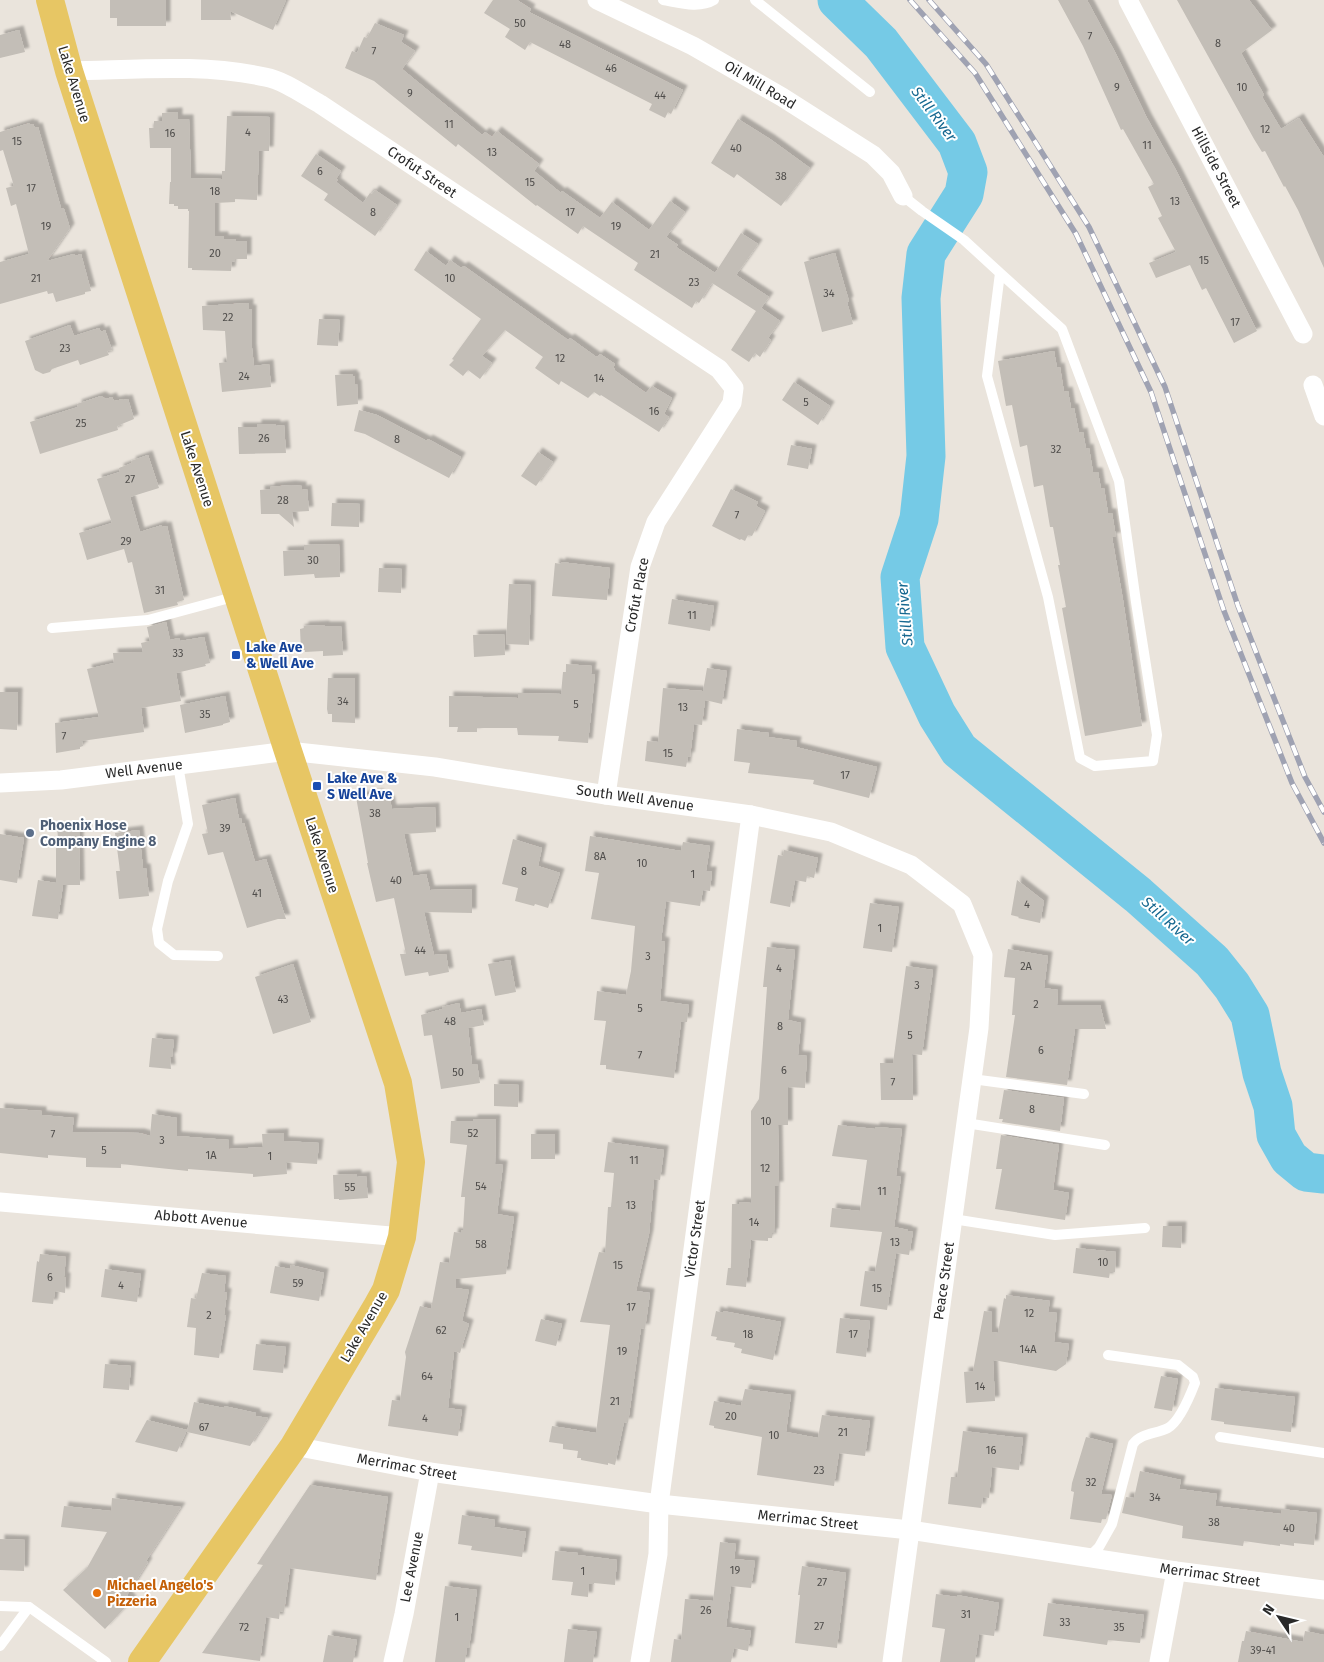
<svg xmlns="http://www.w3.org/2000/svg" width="1324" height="1662" font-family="'Fira Sans',sans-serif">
<defs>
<filter id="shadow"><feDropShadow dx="4.5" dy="-4.5" stdDeviation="1" flood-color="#0004"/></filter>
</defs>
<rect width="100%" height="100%" fill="#eae4dc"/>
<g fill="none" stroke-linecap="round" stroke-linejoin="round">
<path stroke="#75cae6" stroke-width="39" d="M837,0L881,43L957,143L968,172L964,194L926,254L921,298L926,456L919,519L900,577L905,647L937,715L959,750L1138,895L1212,961L1232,986L1250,1015L1262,1073L1273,1106L1276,1135L1289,1158L1306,1172L1324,1174"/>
</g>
<g fill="#c3beb7" filter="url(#shadow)">
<path d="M110,0H166V26H117V18H110Z"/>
<path d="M201,0H286L273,30L230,11L231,20H201Z"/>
<path d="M493,0H517L531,9L529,12L683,90L671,114L668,112L665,118L649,110L652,104L530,42L525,50L505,37L510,29L484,13Z"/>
<path d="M1058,0H1087L1116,54L1147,118L1177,172L1257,331L1234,343L1206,288L1202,290L1190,265L1156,278L1149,263L1176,252L1158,218L1162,216L1148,187L1154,184L1123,129L1121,130L1083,46Z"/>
<path d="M1177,0H1249L1272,30L1241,53L1264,95L1262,97L1281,129L1299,118L1324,157V268L1298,210L1285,186L1284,187L1265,151L1262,152L1254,139Z"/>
<path d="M375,23L404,35L401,42L415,51L402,69L482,135L485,132L492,137L497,131L539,164L534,171L561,193L562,191L600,218L612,202L649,230L670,201L685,212L666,237L678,245L676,247L715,273L741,233L758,244L736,275L769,297L761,308L780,321L768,338L771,340L760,357L755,353L749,362L731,350L756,311L712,283L699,303L696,301L692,308L634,270L638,263L583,226L578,234L537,205L536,206L458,144L456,147L374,81L345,68L352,51L357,53L364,37L367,38Z"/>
<path d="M19,30L25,52L0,58V35Z"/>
<path d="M178,112V119H189L191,178L222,179V171H225L227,116L270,117L269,151H259L257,200L235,199V202L215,203V236H224V239H236V241H247V259H235V262L232,261L231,271L192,270V268H188L189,211H188V209H178V206H174V204H169L170,182H171V148H150L149,128H154V121H162V113Z"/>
<path d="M738,119L770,139L810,168L781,206L737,174L734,178L711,163Z"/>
<path d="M30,123V125L33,124L35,128L38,127L61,208L64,209L70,228L47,261L74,254L75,256L81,254L91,291L85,292V294L56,302L53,293L48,294L47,291L0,304V262L29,254L16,204L11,206L6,188L14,186L3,150L0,151V132Z"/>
<path d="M316,154L341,171L336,179L338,180L336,182L363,203L370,193L372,194L375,190L397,205L375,236L324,200L328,194L301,176Z"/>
<path d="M426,251L446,266L450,260L461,268L464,266L568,340L570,338L595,356L597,357L600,354L615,364L613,368L615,369L614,370L646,393L652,386L672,398L664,414L669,417L659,432L601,395L600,396L594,392L588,398L561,381L559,385L535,368L543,357L505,330L482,356L492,363L480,379L468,370L463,376L449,365L454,360L452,359L481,319L414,270Z"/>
<path d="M835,253L849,301L847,302L853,324L822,332L804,262Z"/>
<path d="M249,303V309H252V348L254,366L269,364L271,387L222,392L219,363L227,362L225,331L203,330L202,306Z"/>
<path d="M319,319L340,320L338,346L317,345Z"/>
<path d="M70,325L74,336L99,328L101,332L105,330L112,350L107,351L109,355L80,365L78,360L52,369L50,372L43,374L35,370L25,341Z"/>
<path d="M1054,351L1057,368L1060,367L1064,392L1068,391L1071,408H1074L1079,433L1083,432L1086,449L1089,448L1093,472H1098L1101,489L1104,488L1108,513H1112L1116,537H1112L1123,600L1142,726L1085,736L1062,608L1066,607L1058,565H1060L1053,527H1050L1043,485L1034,487L1027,445L1020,447L1012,405L1006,406L998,361Z"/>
<path d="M353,374V377L355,376V384H357L358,404L337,406L335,375Z"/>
<path d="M794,382L830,406L818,425L782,400Z"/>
<path d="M101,396L106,399L112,397L114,401L123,399V400L128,399L134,419L117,426L118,430L40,454L30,422L78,407L77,404Z"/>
<path d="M359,410L377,415L427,441L428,439L461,457L449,478L365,434L354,431Z"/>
<path d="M257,424H276V426L284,425L286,453L239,454L238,427H257Z"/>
<path d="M791,445L812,449L808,469L787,465Z"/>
<path d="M538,452L553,462L536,486L521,476Z"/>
<path d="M148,455L159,488L130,497L140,532L162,525V527L167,526L184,600L177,602L178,605L144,613L132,562L128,563L124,549L87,560L79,533L112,523L97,479L120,472L119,468L132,463L131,461Z"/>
<path d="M291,485L302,486V490L307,489L309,511L292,512L294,527L279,514H261L260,490L270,489V487Z"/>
<path d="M731,489L758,502L756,506L765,511L752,536L748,535L745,541L741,539L740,540L712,526Z"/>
<path d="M332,503L360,504L359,527L331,526Z"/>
<path d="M339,544L340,577L315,578L314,574L284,576L283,551L304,550V545Z"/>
<path d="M561,562L610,568L607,600L552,596L555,563L561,564Z"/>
<path d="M379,568L402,569L401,593L378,592Z"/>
<path d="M509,584L531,585L529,645L506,644Z"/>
<path d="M672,599L714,606L710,631L668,624Z"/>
<path d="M166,622L170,640L179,638L180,641L204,637L210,663L205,664L206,666L176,673L181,701L141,708L144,732L82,741L83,746L80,747V749L56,753L55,723L99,717L87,669L114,663L113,653L143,652L141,643L150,641L147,627Z"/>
<path d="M325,625V626H341L343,655L323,656V651L305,652V650H301L300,629L304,628V626Z"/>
<path d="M504,634L505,655L474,657L473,635Z"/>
<path d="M566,664L592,666L591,674H595L588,743L558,741L559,736L518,735L517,728H477V732H457L458,727H449V696L518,698V693L561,694L563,672H566Z"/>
<path d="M707,668L727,671L722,704L705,700L702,725L694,724L690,757L688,756L686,767L645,761L647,741L658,742L663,688L703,691Z"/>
<path d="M328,678H355V723L332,722V714H328L327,709Z"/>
<path d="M0,692H18L17,730L0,729Z"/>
<path d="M225,696L230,722L223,724V725L185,733L180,705Z"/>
<path d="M737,729L769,733L768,737L797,741L796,747L877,767L869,798L813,784L814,780L748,773L750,763L734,761Z"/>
<path d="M379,793L381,801L390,800L392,809L435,807L436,832L404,834L413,876L426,874L430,890L472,889V913L424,912L434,955L446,954L449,972L429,976L428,972L405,976L400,954H406L394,898L376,902L367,863H368L356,797Z"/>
<path d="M235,798L239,819L241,818L242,824L244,823L255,862L266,859L286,919H278L247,928L223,852L208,855L202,834L208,833L202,805Z"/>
<path d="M57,827H79L80,885H63L58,919L32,916L38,880L56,883V838H58Z"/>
<path d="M139,830L143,868H146L149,896L119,899L116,871H120L115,833Z"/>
<path d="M0,834L24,838L17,883L0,880Z"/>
<path d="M590,836L681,851L683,842L710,846L706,871H712L710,891L703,890L700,906L666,901L661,941L665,942L660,1001L689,1005L687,1022H681L674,1078L606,1069V1065H600L606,1021L594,1020L597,991L626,995L631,971L635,926L591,919L599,873L585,871Z"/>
<path d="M513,839L542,848L538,866L560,873L548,908L535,904L534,906L515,901L518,888L502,884Z"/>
<path d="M784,850L818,858L814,878L807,876L806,882L795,880L790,907L770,903L778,855L783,856Z"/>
<path d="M1017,880L1044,901L1040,923L1018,918L1019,917L1011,915Z"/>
<path d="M870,903L899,907L892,952L863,948Z"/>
<path d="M767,947L795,950L788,1020L801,1023L798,1055L807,1056L805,1088L788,1087V1125H778L779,1186H775L774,1233H772V1238H768V1241L751,1240L746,1287L726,1285L728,1268H731L732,1204H739V1202L751,1203V1111L759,1099L767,987H763Z"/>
<path d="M1008,949L1048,956L1044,988L1058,990L1057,1005H1100L1106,1029H1075L1067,1085L1006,1077L1015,1015H1012L1015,978L1004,977Z"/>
<path d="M510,960L516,992L495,996L488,964Z"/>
<path d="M293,964L311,1022L273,1034L255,977Z"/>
<path d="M906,966L933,970L922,1055L912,1054L913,1100H881L880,1063H893Z"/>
<path d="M459,1003L461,1013L481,1009L484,1025L468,1028L472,1064H477L480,1083L441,1089L432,1035L424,1036L421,1015L442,1009V1007Z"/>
<path d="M152,1038L174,1040L172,1057H170L171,1069L149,1067Z"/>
<path d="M494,1084L519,1085L518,1107L494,1106Z"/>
<path d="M1004,1090L1064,1098L1060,1131L1002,1122L1003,1119H999Z"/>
<path d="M0,1108L42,1111V1115L74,1118L72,1132L140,1133L150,1136L152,1114L177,1118V1136L229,1140V1149L263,1147L262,1134L284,1133V1141L319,1143L317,1164L286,1162L287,1174L253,1177V1174L188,1169V1171L121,1164V1168L86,1167V1158L48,1155V1158L0,1153Z"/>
<path d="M473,1119H496L495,1164L503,1165L497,1214L514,1217L506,1274L456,1279V1288L469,1290L462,1321L469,1324L460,1353L454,1351L448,1408L462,1410L458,1436L388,1426L392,1400L400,1401L406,1357L405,1352L420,1306L431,1309L440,1262L449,1263L454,1232L461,1233V1230H463L465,1197H461L467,1145L450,1143L451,1121H473Z"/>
<path d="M838,1125L875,1129V1127L902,1129L896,1176L901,1177L894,1227L908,1230V1231L913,1232L909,1255L896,1253L887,1310L860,1306L865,1271L875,1272L882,1232L830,1227L832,1208L860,1211L867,1160L832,1156Z"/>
<rect x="531" y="1134" width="24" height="25"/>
<path d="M1001,1135L1059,1145L1053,1190L1069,1193L1065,1220L995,1209L1002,1169H996Z"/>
<path d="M608,1142L664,1150L660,1180L654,1179L649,1234L636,1291L650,1293L645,1329L641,1328L628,1423L624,1422L615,1465L608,1463V1465L581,1460V1458H577L578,1451L563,1449V1444L549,1442L552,1426L596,1433L610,1325L580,1322L599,1252L605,1253L608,1207H611L614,1173L604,1172Z"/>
<path d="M354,1174H357V1177L366,1176L368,1198L339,1200V1199H334L333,1175Z"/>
<path d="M1163,1226H1182L1181,1248L1162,1247Z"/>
<path d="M1076,1248L1116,1252L1115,1272H1110L1109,1278L1073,1273Z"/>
<path d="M40,1254L66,1257L64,1277H66L65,1293L55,1291L53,1304L32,1302L37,1261L39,1262Z"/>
<path d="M291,1265L324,1273L319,1301L270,1293L275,1266L290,1269Z"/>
<path d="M105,1269L141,1274L137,1302L101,1297Z"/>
<path d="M202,1273L226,1276L224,1292L227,1293L224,1315H226L219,1358L194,1355L196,1328L187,1327L191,1298L196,1299Z"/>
<path d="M1006,1295L1050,1301L1048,1312L1057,1313L1054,1342L1069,1344L1066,1364L1056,1371L993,1360L995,1401L966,1403L964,1372L973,1371L984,1311L992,1312V1332L998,1333L1004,1298L1006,1299Z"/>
<path d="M716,1311L723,1313V1311L781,1322L773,1360L741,1353L742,1349L734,1347L735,1343L716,1340L717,1337L711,1336Z"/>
<path d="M840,1318L870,1321L866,1357L836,1353Z"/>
<path d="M541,1319L562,1324L556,1346L535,1341Z"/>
<path d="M256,1344L286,1347L283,1373L253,1370Z"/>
<path d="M105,1364L131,1366L129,1390L103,1388Z"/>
<path d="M1161,1376L1178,1379L1172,1411L1154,1408Z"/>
<path d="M1215,1388L1295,1397L1291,1432L1224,1424V1422L1211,1420Z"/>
<path d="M745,1389L791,1395L786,1432L818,1438L822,1415L870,1421L865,1456L839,1453L834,1486L757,1475L762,1437L714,1428V1426L709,1425L714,1401L741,1406Z"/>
<path d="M194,1402L224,1408V1406L256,1413V1416L268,1418L250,1446L187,1432Z"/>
<path d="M147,1420L187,1430L177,1452L135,1442Z"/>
<path d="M963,1431L1023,1438L1019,1470L992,1467L989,1498L983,1497L981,1508L948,1504L951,1477H957Z"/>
<path d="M1086,1437L1113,1444L1101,1494L1112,1495L1106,1519H1102L1101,1523L1070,1519L1074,1492L1071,1491L1072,1483Z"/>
<path d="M1140,1471L1181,1480L1179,1489L1217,1494L1215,1506L1281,1514V1509L1317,1513L1314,1545L1294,1543V1546L1280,1544V1546L1244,1541L1243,1546L1182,1538L1183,1526L1122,1513L1126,1497L1134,1498Z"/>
<path d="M310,1485L388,1497L376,1580L290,1568L284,1612L280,1611L279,1619L266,1617L260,1661L202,1653L263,1565L257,1564Z"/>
<path d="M112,1498L181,1507L146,1561L148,1562L127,1595L132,1600L105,1629L63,1590L87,1568L107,1532L61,1527L64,1506L111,1511Z"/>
<path d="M462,1515L495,1520L494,1527L526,1532L522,1557L471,1550L472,1546L458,1544Z"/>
<path d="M0,1539L25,1540L24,1571L0,1570Z"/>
<path d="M720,1542L736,1544L734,1559L755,1561L751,1588L731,1586L726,1627L751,1631L748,1651L734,1648L731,1662H671L674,1639L681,1640L685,1599L713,1601Z"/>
<path d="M555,1551L578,1553V1555L617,1560L615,1585L594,1583V1584H589L588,1597L571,1595L573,1582L552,1580Z"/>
<path d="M802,1566L846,1573L837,1648L795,1643L800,1595H798Z"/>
<path d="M445,1586L477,1590L469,1648H467L465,1662H435Z"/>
<path d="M936,1594L957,1597V1595L999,1603L994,1636L979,1634L975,1662H940L945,1629L932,1627Z"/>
<path d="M1048,1603L1144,1615L1140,1643L1108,1640L1107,1645L1043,1636Z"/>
<path d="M568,1629L597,1632L593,1662H564Z"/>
<path d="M1246,1631L1303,1642L1305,1631L1324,1635V1662H1238L1242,1641H1244Z"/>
<path d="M328,1635L357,1640L353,1662H323Z"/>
</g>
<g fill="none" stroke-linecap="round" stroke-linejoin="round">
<g stroke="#fff" stroke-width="10">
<path d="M663,0C680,3 699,9 714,0"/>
<path d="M755,0L870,92"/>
<path d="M903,196L922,211L964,240L1000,273L987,376L1048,597L1080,758L1095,766L1153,761L1157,735L1136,602L1119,481L1062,329L1000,273"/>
<path d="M52,628L148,620L237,596"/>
<path d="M178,765L188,824L168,881L157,929L159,943L174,955L218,956"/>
<path d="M972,1079L1084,1094"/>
<path d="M966,1123L1105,1145"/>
<path d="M953,1219L1055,1235L1145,1228"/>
<path d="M1220,1437L1324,1453"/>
<path d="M1088,1558L1099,1547L1112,1524L1133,1444C1141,1433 1156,1434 1168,1428C1180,1421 1190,1396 1195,1383L1193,1377L1178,1365L1108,1355"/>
<path d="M0,1606L29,1607L106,1662"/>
<path d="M0,1646L29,1607"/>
</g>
<g stroke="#fff" stroke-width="19">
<path d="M597,0L693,46L782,97L873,155L891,173L903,196"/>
<path d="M1128,0L1303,334"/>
<path d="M69,71C134,70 201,63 265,77C285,81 302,94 320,104L719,369L734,388L732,403L656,522L640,567L606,795"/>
<path d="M1313,385L1324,416"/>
<path d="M0,783L61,780L288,751L435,767L606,795L751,815L831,832L911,865L962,904L983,955L979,1028L892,1662"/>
<path d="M0,1202L402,1237"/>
<path d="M294,1446L430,1472L659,1504L910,1530L1176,1571L1324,1590"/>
<path d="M393,1662L404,1614L430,1472"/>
<path d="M640,1662L658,1554L659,1504L751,815"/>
<path d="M1159,1662L1176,1571"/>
</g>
<path stroke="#e7c664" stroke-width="28" d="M50,0L69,71L288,751L398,1083L411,1162L402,1237L386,1290L376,1308L294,1446L142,1662"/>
<g stroke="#9fa2b2" stroke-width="5.5">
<g id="rail">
<path d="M910,0L975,73L1076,234L1151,392L1224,611L1292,783L1324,843"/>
<path d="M929,0L986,64L1089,227L1165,387L1238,606L1305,777L1324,812"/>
</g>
</g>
<use href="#rail" stroke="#fff" stroke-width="4" stroke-dasharray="11" stroke-linecap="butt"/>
</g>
<g fill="#1a4fb4" stroke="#fff" stroke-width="2">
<rect x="231" y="650" width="10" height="10" rx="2.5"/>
<rect x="312" y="781" width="10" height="10" rx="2.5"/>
</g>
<circle fill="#5c6f8a" stroke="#fff" stroke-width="2" cx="30" cy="833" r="5"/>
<circle fill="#e8710a" stroke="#fff" stroke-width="2" cx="97" cy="1593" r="5"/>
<g text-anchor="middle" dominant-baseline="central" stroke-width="4" stroke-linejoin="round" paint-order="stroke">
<g font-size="11" fill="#504e4c">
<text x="520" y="23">50</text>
<text x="1090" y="36">7</text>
<text x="1218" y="43">8</text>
<text x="565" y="44">48</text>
<text x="374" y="51">7</text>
<text x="611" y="68">46</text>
<text x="1117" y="87">9</text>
<text x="1242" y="87">10</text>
<text x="410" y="93">9</text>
<text x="660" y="95">44</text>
<text x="449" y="124">11</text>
<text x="1265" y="129">12</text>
<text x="248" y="132">4</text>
<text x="170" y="133">16</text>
<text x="17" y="141">15</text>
<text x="1147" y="145">11</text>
<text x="736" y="148">40</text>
<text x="492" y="152">13</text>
<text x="320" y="171">6</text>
<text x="781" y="176">38</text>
<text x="530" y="182">15</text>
<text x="31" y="188">17</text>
<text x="215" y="191">18</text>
<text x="1175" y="201">13</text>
<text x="373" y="212">8</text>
<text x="570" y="212">17</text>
<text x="46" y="226">19</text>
<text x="616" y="226">19</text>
<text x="215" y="253">20</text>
<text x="655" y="254">21</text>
<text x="1204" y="260">15</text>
<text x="36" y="278">21</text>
<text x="450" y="278">10</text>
<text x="694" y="282">23</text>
<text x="829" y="293">34</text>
<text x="228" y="317">22</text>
<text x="1235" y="322">17</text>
<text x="65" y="348">23</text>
<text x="560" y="358">12</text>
<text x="244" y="376">24</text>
<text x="599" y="378">14</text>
<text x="806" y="402">5</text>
<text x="654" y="411">16</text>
<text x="81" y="423">25</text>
<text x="264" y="438">26</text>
<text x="397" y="439">8</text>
<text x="1056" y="449">32</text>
<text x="130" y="479">27</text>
<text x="283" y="500">28</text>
<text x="737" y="515">7</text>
<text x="126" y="541">29</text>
<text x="313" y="560">30</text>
<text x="160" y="590">31</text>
<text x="692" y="615">11</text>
<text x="178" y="653">33</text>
<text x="343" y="701">34</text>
<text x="576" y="704">5</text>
<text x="683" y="707">13</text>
<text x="205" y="714">35</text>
<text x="64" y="736">7</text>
<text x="668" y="753">15</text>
<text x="845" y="775">17</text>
<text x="375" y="813">38</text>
<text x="225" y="828">39</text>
<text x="600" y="856">8A</text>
<text x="642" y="863">10</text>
<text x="524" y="871">8</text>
<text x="693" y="874">1</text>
<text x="396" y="880">40</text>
<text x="257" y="893">41</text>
<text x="1027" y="904">4</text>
<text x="880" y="928">1</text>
<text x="420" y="950">44</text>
<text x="648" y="956">3</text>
<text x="1026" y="966">2A</text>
<text x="779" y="968">4</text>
<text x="917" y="985">3</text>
<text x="283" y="999">43</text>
<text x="1036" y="1004">2</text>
<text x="640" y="1008">5</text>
<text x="450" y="1021">48</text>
<text x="780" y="1026">8</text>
<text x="910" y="1035">5</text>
<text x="1041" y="1050">6</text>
<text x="640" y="1055">7</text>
<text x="784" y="1070">6</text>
<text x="458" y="1072">50</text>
<text x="893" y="1082">7</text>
<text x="1032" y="1109">8</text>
<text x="766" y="1121">10</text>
<text x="473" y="1133">52</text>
<text x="53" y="1134">7</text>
<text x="162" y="1140">3</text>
<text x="104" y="1150">5</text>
<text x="211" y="1155">1A</text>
<text x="270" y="1156">1</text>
<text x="634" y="1160">11</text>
<text x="765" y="1168">12</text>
<text x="481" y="1186">54</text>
<text x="350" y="1187">55</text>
<text x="882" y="1191">11</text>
<text x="631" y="1205">13</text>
<text x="754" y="1222">14</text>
<text x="895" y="1242">13</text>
<text x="481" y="1244">58</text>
<text x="1103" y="1262">10</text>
<text x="618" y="1265">15</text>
<text x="50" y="1277">6</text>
<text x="298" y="1283">59</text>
<text x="121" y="1285">4</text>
<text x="877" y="1288">15</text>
<text x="631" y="1307">17</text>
<text x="1029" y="1313">12</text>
<text x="209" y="1315">2</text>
<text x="441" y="1330">62</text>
<text x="748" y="1334">18</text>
<text x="853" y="1334">17</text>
<text x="1028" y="1349">14A</text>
<text x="622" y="1351">19</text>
<text x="427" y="1376">64</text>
<text x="980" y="1386">14</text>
<text x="615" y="1401">21</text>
<text x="731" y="1416">20</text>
<text x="425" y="1418">4</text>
<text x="204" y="1427">67</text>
<text x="843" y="1432">21</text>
<text x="774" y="1435">10</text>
<text x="991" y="1450">16</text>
<text x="819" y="1470">23</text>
<text x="1091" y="1482">32</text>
<text x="1155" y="1497">34</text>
<text x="1214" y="1522">38</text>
<text x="1289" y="1528">40</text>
<text x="735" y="1570">19</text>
<text x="583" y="1571">1</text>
<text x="822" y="1582">27</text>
<text x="706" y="1610">26</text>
<text x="966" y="1614">31</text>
<text x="457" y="1617">1</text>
<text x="1065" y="1622">33</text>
<text x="819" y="1626">27</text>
<text x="244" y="1627">72</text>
<text x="1119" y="1627">35</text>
<text x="1263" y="1650">39-41</text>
</g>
<g font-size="14" fill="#292929" stroke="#fff">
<text transform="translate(74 84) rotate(73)">Lake Avenue</text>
<text transform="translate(760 85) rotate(31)">Oil Mill Road</text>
<text transform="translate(1216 167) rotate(62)">Hillside Street</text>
<text transform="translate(422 172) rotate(34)">Crofut Street</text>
<text transform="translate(197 469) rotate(72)">Lake Avenue</text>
<text transform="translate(637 595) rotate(-79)">Crofut Place</text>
<text transform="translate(144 769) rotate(-7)">Well Avenue</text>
<text transform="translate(635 798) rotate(8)">South Well Avenue</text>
<text transform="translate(322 855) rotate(72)">Lake Avenue</text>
<text transform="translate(201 1219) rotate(5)">Abbott Avenue</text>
<text transform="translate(695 1239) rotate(-82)">Victor Street</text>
<text transform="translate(944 1281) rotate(-82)">Peace Street</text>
<text transform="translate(364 1327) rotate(-60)">Lake Avenue</text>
<text transform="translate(407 1467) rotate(10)">Merrimac Street</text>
<text transform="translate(808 1520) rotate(6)">Merrimac Street</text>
<text transform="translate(412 1567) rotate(-79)">Lee Avenue</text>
<text transform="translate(1210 1575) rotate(8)">Merrimac Street</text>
</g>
<g font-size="14" font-weight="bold" fill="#164399" stroke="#fff" text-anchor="start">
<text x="246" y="647">Lake Ave<tspan x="246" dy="16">&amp; Well Ave</tspan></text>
<text x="327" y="778">Lake Ave &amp;<tspan x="327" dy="16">S Well Ave</tspan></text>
</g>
<g font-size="14" font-weight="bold" fill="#4e5e75" stroke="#fff" text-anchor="start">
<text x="40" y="825">Phoenix Hose<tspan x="40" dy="16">Company Engine 8</tspan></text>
</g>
<g font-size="14" font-weight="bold" fill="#c56008" stroke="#fff" text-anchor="start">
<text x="107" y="1585">Michael Angelo's<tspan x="107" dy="16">Pizzeria</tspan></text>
</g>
<g font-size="15" font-style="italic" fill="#166890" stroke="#fff">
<text transform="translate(934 114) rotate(53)">Still River</text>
<text transform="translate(905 614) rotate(-95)">Still River</text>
<text transform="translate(1168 921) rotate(42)">Still River</text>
</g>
</g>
<g transform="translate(1279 1617) rotate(305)" stroke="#ffffff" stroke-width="4" paint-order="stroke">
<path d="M0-4L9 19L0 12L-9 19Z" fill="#292929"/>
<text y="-8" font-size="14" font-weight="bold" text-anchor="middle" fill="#292929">N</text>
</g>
</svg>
